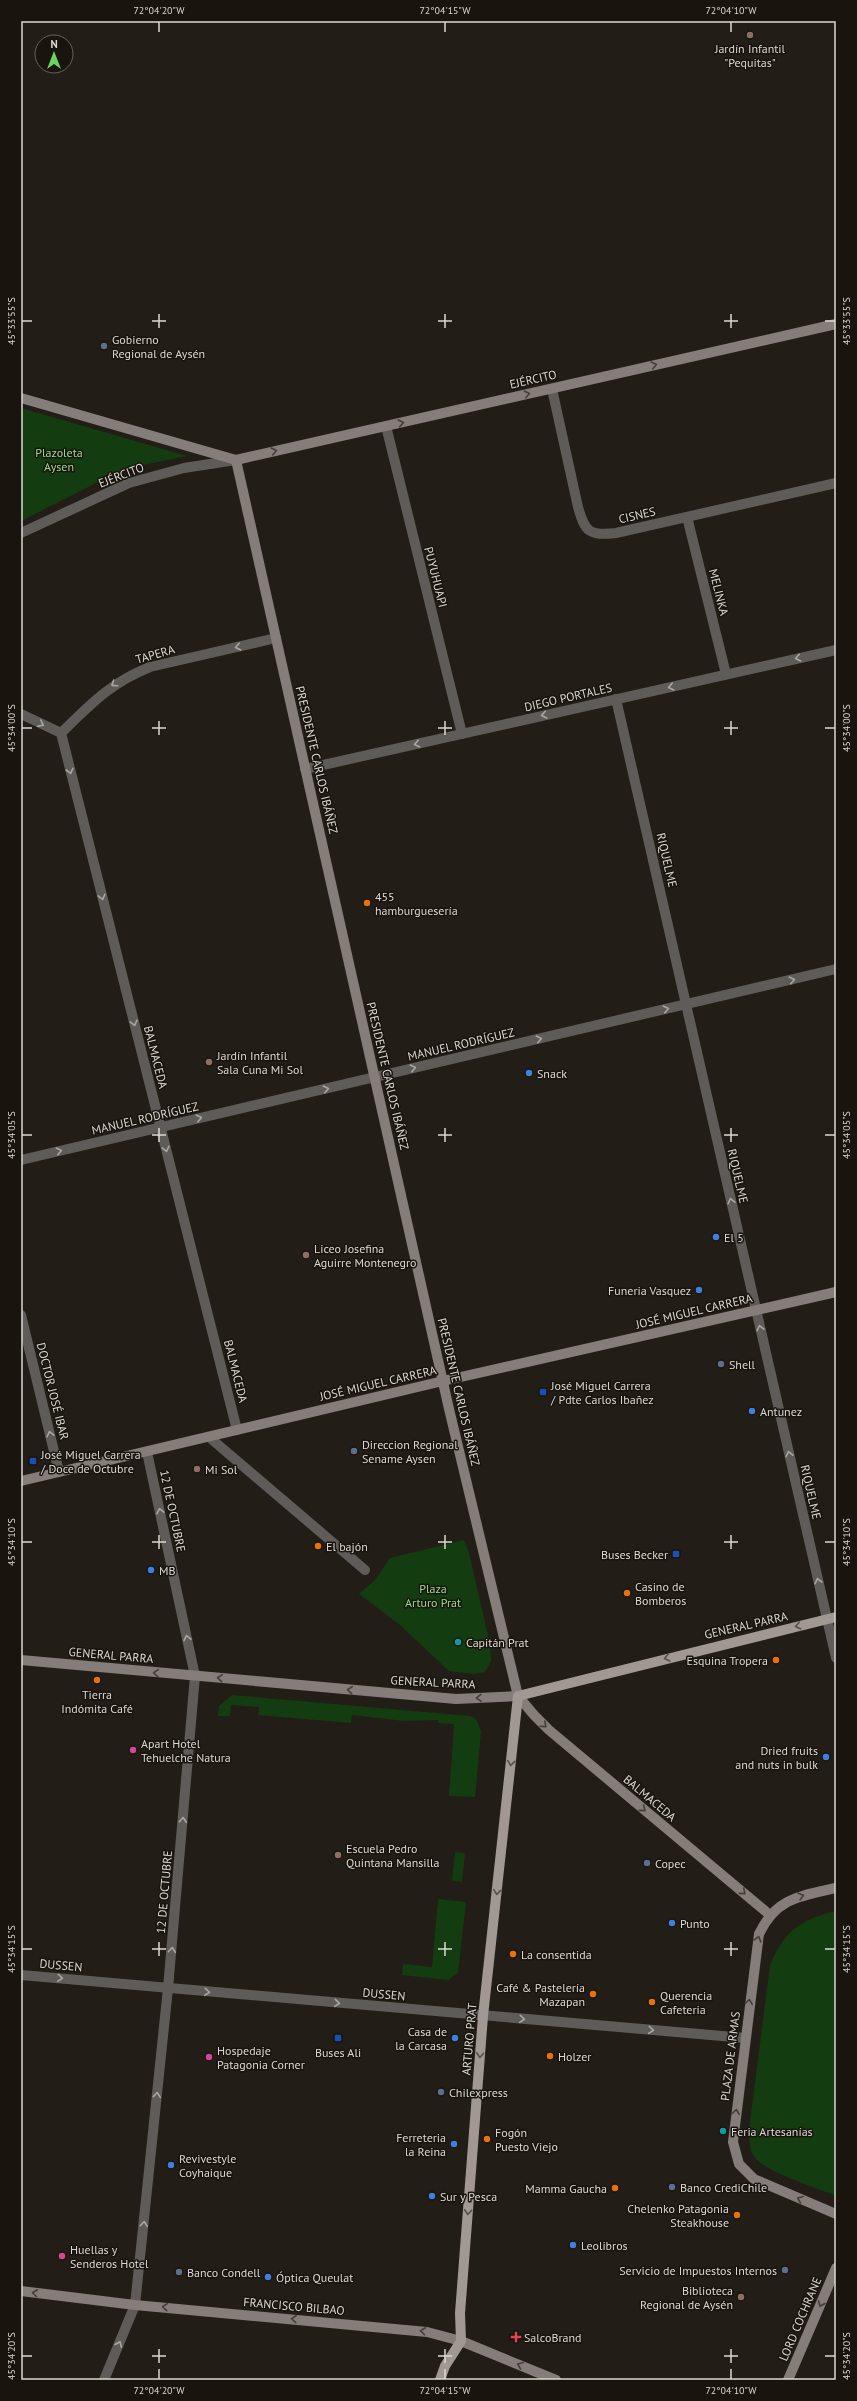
<svg xmlns="http://www.w3.org/2000/svg" width="857" height="2401" font-family="'PT Sans',sans-serif">
<rect width="100%" height="100%" fill="#231d17"/>
<g fill="#133c11">
<path d="M21,408L187,456L124,469L21,521Z"/>
<path d="M464,1540L469,1553L490,1644L491,1661L485,1672L474,1674L449,1671L400,1625L359,1594L374,1581L390,1558Z"/>
<path d="M232,1695L470,1716L476,1719L481,1731L475,1797L449,1796L454,1724L438,1723V1720L404,1721L352,1715L351,1723L258,1715L259,1707L231,1705L230,1716H218L219,1706Z"/>
<path d="M455,1852L465,1853L462,1882L452,1881Z"/>
<path d="M438,1899L466,1902L458,1973L448,1980L402,1975L403,1964L432,1967Z"/>
<path d="M836,1911V2196C817,2188 769,2173 756,2159C749,2151 749,2140 749,2130L770,1965C785,1930 800,1920 836,1911Z"/>
</g>
<g fill="none" stroke-linecap="round" stroke-linejoin="round">
<g stroke="#5f5b59" stroke-width="10">
<path d="M552,389L578,507C585,532 589,536 616,533L836,483"/>
<path d="M386,426L462,734"/>
<path d="M687,517L726,674"/>
<path d="M21,533L129,483L184,468L236,460"/>
<path d="M616,699L836,1658"/>
<path d="M21,714L61,733L237,1430"/>
<path d="M61,733C91,704 110,683 150,667L276,638"/>
<path d="M305,769L836,650"/>
<path d="M21,1160L836,969"/>
<path d="M21,1315L59,1472"/>
<path d="M209,1437L365,1570"/>
<path d="M21,1975L745,2038"/>
<path d="M104,2380L135,2305L168,1988L195,1676L147,1452"/>
</g>
<g stroke="#847d7a" stroke-width="10">
<path d="M21,398L236,460L836,324"/>
<path d="M236,460L449,1409L518,1696L534,1715L549,1730L770,1915"/>
<path d="M21,1481L443,1381L836,1292"/>
<path d="M21,1660L456,1699L518,1696"/>
<path d="M836,1888C800,1896 776,1898 759,1934L733,2142L739,2164L754,2179L836,2214"/>
<path d="M21,2291L135,2305L427,2332L461,2341L556,2380"/>
<path d="M788,2380L836,2268"/>
</g>
<path stroke="#a19894" stroke-width="10" d="M440,2380L445,2366L461,2341L460,2313L483,2016L518,1696L836,1617"/>
</g>
<defs><path id="oneway-chevron" d="M-2-3.5L2.5 0L-2 3.5" fill="none" stroke-width="1.6" stroke-linecap="round" stroke-linejoin="round"/></defs>
<g stroke="#443e39">
<use href="#oneway-chevron" transform="translate(654 365) rotate(-13)"/>
<use href="#oneway-chevron" transform="translate(527 394) rotate(-13)"/>
<use href="#oneway-chevron" transform="translate(401 423) rotate(-13)"/>
<use href="#oneway-chevron" transform="translate(274 451) rotate(-13)"/>
<use href="#oneway-chevron" transform="translate(156 1673) rotate(-175)"/>
<use href="#oneway-chevron" transform="translate(220 1678) rotate(-175)"/>
<use href="#oneway-chevron" transform="translate(350 1690) rotate(-175)"/>
<use href="#oneway-chevron" transform="translate(479 1698) rotate(177)"/>
<use href="#oneway-chevron" transform="translate(544 1725) rotate(42)"/>
<use href="#oneway-chevron" transform="translate(643 1809) rotate(40)"/>
<use href="#oneway-chevron" transform="translate(743 1892) rotate(40)"/>
<use href="#oneway-chevron" transform="translate(801 1896) rotate(-16)"/>
<use href="#oneway-chevron" transform="translate(758 1939) rotate(-75)"/>
<use href="#oneway-chevron" transform="translate(749 2002) rotate(-83)"/>
<use href="#oneway-chevron" transform="translate(736 2112) rotate(-83)"/>
<use href="#oneway-chevron" transform="translate(800 2199) rotate(-158)"/>
<use href="#oneway-chevron" transform="translate(35 2293) rotate(-173)"/>
<use href="#oneway-chevron" transform="translate(821 2304) rotate(113)"/>
<use href="#oneway-chevron" transform="translate(165 2307) rotate(-175)"/>
<use href="#oneway-chevron" transform="translate(294 2319) rotate(-175)"/>
<use href="#oneway-chevron" transform="translate(423 2331) rotate(-172)"/>
<use href="#oneway-chevron" transform="translate(520 2365) rotate(-158)"/>
</g>
<g stroke="#aaa7a3">
<use href="#oneway-chevron" transform="translate(238 647) rotate(167)"/>
<use href="#oneway-chevron" transform="translate(798 658) rotate(167)"/>
<use href="#oneway-chevron" transform="translate(114 684) rotate(146)"/>
<use href="#oneway-chevron" transform="translate(671 687) rotate(167)"/>
<use href="#oneway-chevron" transform="translate(544 715) rotate(167)"/>
<use href="#oneway-chevron" transform="translate(41 724) rotate(26)"/>
<use href="#oneway-chevron" transform="translate(417 744) rotate(167)"/>
<use href="#oneway-chevron" transform="translate(70 771) rotate(76)"/>
<use href="#oneway-chevron" transform="translate(102 897) rotate(76)"/>
<use href="#oneway-chevron" transform="translate(792 980) rotate(-13)"/>
<use href="#oneway-chevron" transform="translate(666 1009) rotate(-13)"/>
<use href="#oneway-chevron" transform="translate(134 1023) rotate(76)"/>
<use href="#oneway-chevron" transform="translate(539 1039) rotate(-13)"/>
<use href="#oneway-chevron" transform="translate(413 1068) rotate(-13)"/>
<use href="#oneway-chevron" transform="translate(326 1089) rotate(-13)"/>
<use href="#oneway-chevron" transform="translate(199 1118) rotate(-13)"/>
<use href="#oneway-chevron" transform="translate(166 1149) rotate(76)"/>
<use href="#oneway-chevron" transform="translate(59 1151) rotate(-13)"/>
<use href="#oneway-chevron" transform="translate(731 1201) rotate(-103)"/>
<use href="#oneway-chevron" transform="translate(760 1328) rotate(-103)"/>
<use href="#oneway-chevron" transform="translate(50 1434) rotate(-104)"/>
<use href="#oneway-chevron" transform="translate(789 1454) rotate(-103)"/>
<use href="#oneway-chevron" transform="translate(160 1511) rotate(-102)"/>
<use href="#oneway-chevron" transform="translate(818 1581) rotate(-103)"/>
<use href="#oneway-chevron" transform="translate(187 1638) rotate(-102)"/>
<use href="#oneway-chevron" transform="translate(183 1820) rotate(-85)"/>
<use href="#oneway-chevron" transform="translate(172 1950) rotate(-85)"/>
<use href="#oneway-chevron" transform="translate(60 1978) rotate(5)"/>
<use href="#oneway-chevron" transform="translate(207 1992) rotate(5)"/>
<use href="#oneway-chevron" transform="translate(337 2003) rotate(5)"/>
<use href="#oneway-chevron" transform="translate(522 2019) rotate(5)"/>
<use href="#oneway-chevron" transform="translate(651 2030) rotate(5)"/>
<use href="#oneway-chevron" transform="translate(157 2095) rotate(-84)"/>
<use href="#oneway-chevron" transform="translate(144 2224) rotate(-84)"/>
<use href="#oneway-chevron" transform="translate(119 2344) rotate(-67)"/>
</g>
<g stroke="#564f4a">
<use href="#oneway-chevron" transform="translate(798 1626) rotate(167)"/>
<use href="#oneway-chevron" transform="translate(667 1658) rotate(166)"/>
<use href="#oneway-chevron" transform="translate(511 1763) rotate(96)"/>
<use href="#oneway-chevron" transform="translate(497 1892) rotate(96)"/>
<use href="#oneway-chevron" transform="translate(480 2055) rotate(94)"/>
<use href="#oneway-chevron" transform="translate(468 2212) rotate(94)"/>
</g>
<path fill="none" stroke="#dcd9d4" stroke-width="1.5" d="M159,22V32M445,22V32M731,22V32M159,314V328M445,314V328M731,314V328M22,321H32M152,321H166M438,321H452M724,321H738M825,321H835M159,721V735M445,721V735M731,721V735M22,728H32M152,728H166M438,728H452M724,728H738M825,728H835M159,1128V1142M445,1128V1142M731,1128V1142M22,1135H32M152,1135H166M438,1135H452M724,1135H738M825,1135H835M159,1535V1549M445,1535V1549M731,1535V1549M22,1542H32M152,1542H166M438,1542H452M724,1542H738M825,1542H835M159,1942V1956M445,1942V1956M731,1942V1956M22,1949H32M152,1949H166M438,1949H452M724,1949H738M825,1949H835M159,2349V2363M445,2349V2363M731,2349V2363M22,2356H32M152,2356H166M438,2356H452M724,2356H738M825,2356H835M159,2369V2379M445,2369V2379M731,2369V2379"/>
<g fill="#8d6e63" stroke="#19140e" stroke-width="1.5">
<circle cx="750" cy="35" r="4"/>
<circle cx="209" cy="1062" r="4"/>
<circle cx="306" cy="1255" r="4"/>
<circle cx="197" cy="1469" r="4"/>
<circle cx="338" cy="1855" r="4"/>
<circle cx="741" cy="2297" r="4"/>
</g>
<g fill="#5c6f8a" stroke="#19140e" stroke-width="1.5">
<circle cx="104" cy="346" r="4"/>
<circle cx="721" cy="1364" r="4"/>
<circle cx="354" cy="1451" r="4"/>
<circle cx="647" cy="1863" r="4"/>
<circle cx="441" cy="2092" r="4"/>
<circle cx="672" cy="2187" r="4"/>
<circle cx="785" cy="2270" r="4"/>
<circle cx="179" cy="2272" r="4"/>
</g>
<g fill="#e8710a" stroke="#19140e" stroke-width="1.5">
<circle cx="367" cy="903" r="4"/>
<circle cx="318" cy="1546" r="4"/>
<circle cx="627" cy="1593" r="4"/>
<circle cx="776" cy="1660" r="4"/>
<circle cx="97" cy="1680" r="4"/>
<circle cx="513" cy="1954" r="4"/>
<circle cx="593" cy="1994" r="4"/>
<circle cx="652" cy="2002" r="4"/>
<circle cx="550" cy="2056" r="4"/>
<circle cx="487" cy="2139" r="4"/>
<circle cx="615" cy="2188" r="4"/>
<circle cx="737" cy="2215" r="4"/>
</g>
<g fill="#3f7fe0" stroke="#19140e" stroke-width="1.5">
<circle cx="529" cy="1073" r="4"/>
<circle cx="716" cy="1237" r="4"/>
<circle cx="699" cy="1290" r="4"/>
<circle cx="752" cy="1411" r="4"/>
<circle cx="151" cy="1570" r="4"/>
<circle cx="826" cy="1757" r="4"/>
<circle cx="672" cy="1923" r="4"/>
<circle cx="455" cy="2038" r="4"/>
<circle cx="454" cy="2144" r="4"/>
<circle cx="171" cy="2165" r="4"/>
<circle cx="432" cy="2196" r="4"/>
<circle cx="573" cy="2245" r="4"/>
<circle cx="268" cy="2277" r="4"/>
</g>
<g fill="#1a4fb4" stroke="#19140e" stroke-width="1.5">
<rect x="539" y="1388" width="8" height="8" rx="2"/>
<rect x="29" y="1457" width="8" height="8" rx="2"/>
<rect x="672" y="1550" width="8" height="8" rx="2"/>
<rect x="334" y="2034" width="8" height="8" rx="2"/>
</g>
<g fill="#0f9aa8" stroke="#19140e" stroke-width="1.5">
<circle cx="458" cy="1642" r="4"/>
<circle cx="723" cy="2131" r="4"/>
</g>
<g fill="#d1479c" stroke="#19140e" stroke-width="1.5">
<circle cx="133" cy="1750" r="4"/>
<circle cx="209" cy="2057" r="4"/>
<circle cx="62" cy="2256" r="4"/>
</g>
<path fill="#e0444e" stroke="#19140e" stroke-width="1.5" d="M514 2331h4v4h4v4h-4v4h-4v-4h-4v-4h4z"/>
<g text-anchor="middle" dominant-baseline="central" stroke-width="3" stroke-linejoin="round" paint-order="stroke">
<g font-size="12" fill="#dcd9d4" stroke="#19140e" text-anchor="start">
<text x="750" y="48" text-anchor="middle">Jardín Infantil<tspan x="750" dy="14">"Pequitas"</tspan></text>
<text x="112" y="339">Gobierno<tspan x="112" dy="14">Regional de Aysén</tspan></text>
<text x="375" y="896">455<tspan x="375" dy="14">hamburguesería</tspan></text>
<text x="217" y="1055">Jardín Infantil<tspan x="217" dy="14">Sala Cuna Mi Sol</tspan></text>
<text x="537" y="1073">Snack</text>
<text x="724" y="1237">El 5</text>
<text x="314" y="1248">Liceo Josefina<tspan x="314" dy="14">Aguirre Montenegro</tspan></text>
<text x="691" y="1290" text-anchor="end">Funeria Vasquez</text>
<text x="729" y="1364">Shell</text>
<text x="551" y="1385">José Miguel Carrera<tspan x="551" dy="14">/ Pdte Carlos Ibañez</tspan></text>
<text x="760" y="1411">Antunez</text>
<text x="362" y="1444">Direccion Regional<tspan x="362" dy="14">Sename Aysen</tspan></text>
<text x="41" y="1454">José Miguel Carrera<tspan x="41" dy="14">/ Doce de Octubre</tspan></text>
<text x="205" y="1469">Mi Sol</text>
<text x="326" y="1546">El bajón</text>
<text x="668" y="1554" text-anchor="end">Buses Becker</text>
<text x="159" y="1570">MB</text>
<text x="635" y="1586">Casino de<tspan x="635" dy="14">Bomberos</tspan></text>
<text x="466" y="1642">Capitán Prat</text>
<text x="768" y="1660" text-anchor="end">Esquina Tropera</text>
<text x="97" y="1694" text-anchor="middle">Tierra<tspan x="97" dy="14">Indómita Café</tspan></text>
<text x="141" y="1743">Apart Hotel<tspan x="141" dy="14">Tehuelche Natura</tspan></text>
<text x="818" y="1750" text-anchor="end">Dried fruits<tspan x="818" dy="14">and nuts in bulk</tspan></text>
<text x="346" y="1848">Escuela Pedro<tspan x="346" dy="14">Quintana Mansilla</tspan></text>
<text x="655" y="1863">Copec</text>
<text x="680" y="1923">Punto</text>
<text x="521" y="1954">La consentida</text>
<text x="585" y="1987" text-anchor="end">Café &amp; Pastelería<tspan x="585" dy="14">Mazapan</tspan></text>
<text x="660" y="1995">Querencia<tspan x="660" dy="14">Cafeteria</tspan></text>
<text x="447" y="2031" text-anchor="end">Casa de<tspan x="447" dy="14">la Carcasa</tspan></text>
<text x="217" y="2050">Hospedaje<tspan x="217" dy="14">Patagonia Corner</tspan></text>
<text x="338" y="2052" text-anchor="middle">Buses Ali</text>
<text x="558" y="2056">Holzer</text>
<text x="449" y="2092">Chilexpress</text>
<text x="731" y="2131">Feria Artesanías</text>
<text x="495" y="2132">Fogón<tspan x="495" dy="14">Puesto Viejo</tspan></text>
<text x="446" y="2137" text-anchor="end">Ferreteria<tspan x="446" dy="14">la Reina</tspan></text>
<text x="179" y="2158">Revivestyle<tspan x="179" dy="14">Coyhaique</tspan></text>
<text x="680" y="2187">Banco CrediChile</text>
<text x="607" y="2188" text-anchor="end">Mamma Gaucha</text>
<text x="440" y="2196">Sur y Pesca</text>
<text x="729" y="2208" text-anchor="end">Chelenko Patagonia<tspan x="729" dy="14">Steakhouse</tspan></text>
<text x="581" y="2245">Leolibros</text>
<text x="70" y="2249">Huellas y<tspan x="70" dy="14">Senderos Hotel</tspan></text>
<text x="777" y="2270" text-anchor="end">Servicio de Impuestos Internos</text>
<text x="187" y="2272">Banco Condell</text>
<text x="276" y="2277">Óptica Queulat</text>
<text x="733" y="2290" text-anchor="end">Biblioteca<tspan x="733" dy="14">Regional de Aysén</tspan></text>
<text x="524" y="2337">SalcoBrand</text>
</g>
<g font-size="12" fill="#dcd9d4" stroke="#19140e">
<text transform="translate(533 379) rotate(-13)">EJÉRCITO</text>
<text transform="translate(121 475) rotate(-21)">EJÉRCITO</text>
<text transform="translate(637 515) rotate(-13)">CISNES</text>
<text transform="translate(436 577) rotate(76)">PUYUHUAPI</text>
<text transform="translate(719 592) rotate(76)">MELINKA</text>
<text transform="translate(155 654) rotate(-16)">TAPERA</text>
<text transform="translate(568 697) rotate(-13)">DIEGO PORTALES</text>
<text transform="translate(317 760) rotate(77)">PRESIDENTE CARLOS IBÁÑEZ</text>
<text transform="translate(667 860) rotate(77)">RIQUELME</text>
<text transform="translate(461 1044) rotate(-13)">MANUEL RODRÍGUEZ</text>
<text transform="translate(156 1057) rotate(76)">BALMACEDA</text>
<text transform="translate(388 1076) rotate(77)">PRESIDENTE CARLOS IBÁÑEZ</text>
<text transform="translate(145 1118) rotate(-13)">MANUEL RODRÍGUEZ</text>
<text transform="translate(738 1176) rotate(77)">RIQUELME</text>
<text transform="translate(694 1311) rotate(-13)">JOSÉ MIGUEL CARRERA</text>
<text transform="translate(236 1371) rotate(76)">BALMACEDA</text>
<text transform="translate(378 1383) rotate(-13)">JOSÉ MIGUEL CARRERA</text>
<text transform="translate(53 1391) rotate(76)">DOCTOR JOSÉ IBAR</text>
<text transform="translate(459 1392) rotate(77)">PRESIDENTE CARLOS IBÁÑEZ</text>
<text transform="translate(811 1492) rotate(77)">RIQUELME</text>
<text transform="translate(173 1511) rotate(78)">12 DE OCTUBRE</text>
<text transform="translate(746 1625) rotate(-13)">GENERAL PARRA</text>
<text transform="translate(111 1655) rotate(5)">GENERAL PARRA</text>
<text transform="translate(433 1682) rotate(3)">GENERAL PARRA</text>
<text transform="translate(650 1798) rotate(40)">BALMACEDA</text>
<text transform="translate(164 1892) rotate(-85)">12 DE OCTUBRE</text>
<text transform="translate(61 1965) rotate(5)">DUSSEN</text>
<text transform="translate(384 1994) rotate(5)">DUSSEN</text>
<text transform="translate(469 2039) rotate(-85)">ARTURO PRAT</text>
<text transform="translate(730 2056) rotate(-83)">PLAZA DE ARMAS</text>
<text transform="translate(294 2306) rotate(5)">FRANCISCO BILBAO</text>
<text transform="translate(800 2319) rotate(-67)">LORD COCHRANE</text>
</g>
<g font-size="12" fill="#94dc8e" stroke="#19140e">
<text x="59" y="452">Plazoleta<tspan x="59" dy="14">Aysen</tspan></text>
<text x="433" y="1588">Plaza<tspan x="433" dy="14">Arturo Prat</tspan></text>
</g>
</g>
<rect width="857" height="2401" fill="none" stroke="#19140e" stroke-width="44"/>
<g transform="translate(54 54)"><circle r="19" fill="#19140e" stroke="#67635d"/>
<path d="M0-3L7 15L0 10L-7 15Z" fill="#68d465"/>
<text y="-6" font-size="11" font-weight="bold" text-anchor="middle" fill="#dcd9d4">N</text>
</g>
<rect x="22" y="22" width="813" height="2357" fill="none" stroke="#dcd9d4" stroke-width="1.5"/>
<g font-size="10" text-anchor="middle" fill="#dcd9d4">
<text x="159" y="14">72°04'20"W</text>
<text x="445" y="14">72°04'15"W</text>
<text x="731" y="14">72°04'10"W</text>
<text transform="translate(11 321) rotate(-90)" y="4">45°33'55"S</text>
<text transform="translate(846 321) rotate(-90)" y="4">45°33'55"S</text>
<text transform="translate(11 728) rotate(-90)" y="4">45°34'00"S</text>
<text transform="translate(846 728) rotate(-90)" y="4">45°34'00"S</text>
<text transform="translate(11 1135) rotate(-90)" y="4">45°34'05"S</text>
<text transform="translate(846 1135) rotate(-90)" y="4">45°34'05"S</text>
<text transform="translate(11 1542) rotate(-90)" y="4">45°34'10"S</text>
<text transform="translate(846 1542) rotate(-90)" y="4">45°34'10"S</text>
<text transform="translate(11 1949) rotate(-90)" y="4">45°34'15"S</text>
<text transform="translate(846 1949) rotate(-90)" y="4">45°34'15"S</text>
<text transform="translate(11 2356) rotate(-90)" y="4">45°34'20"S</text>
<text transform="translate(846 2356) rotate(-90)" y="4">45°34'20"S</text>
<text x="159" y="2394">72°04'20"W</text>
<text x="445" y="2394">72°04'15"W</text>
<text x="731" y="2394">72°04'10"W</text>
</g>
</svg>
